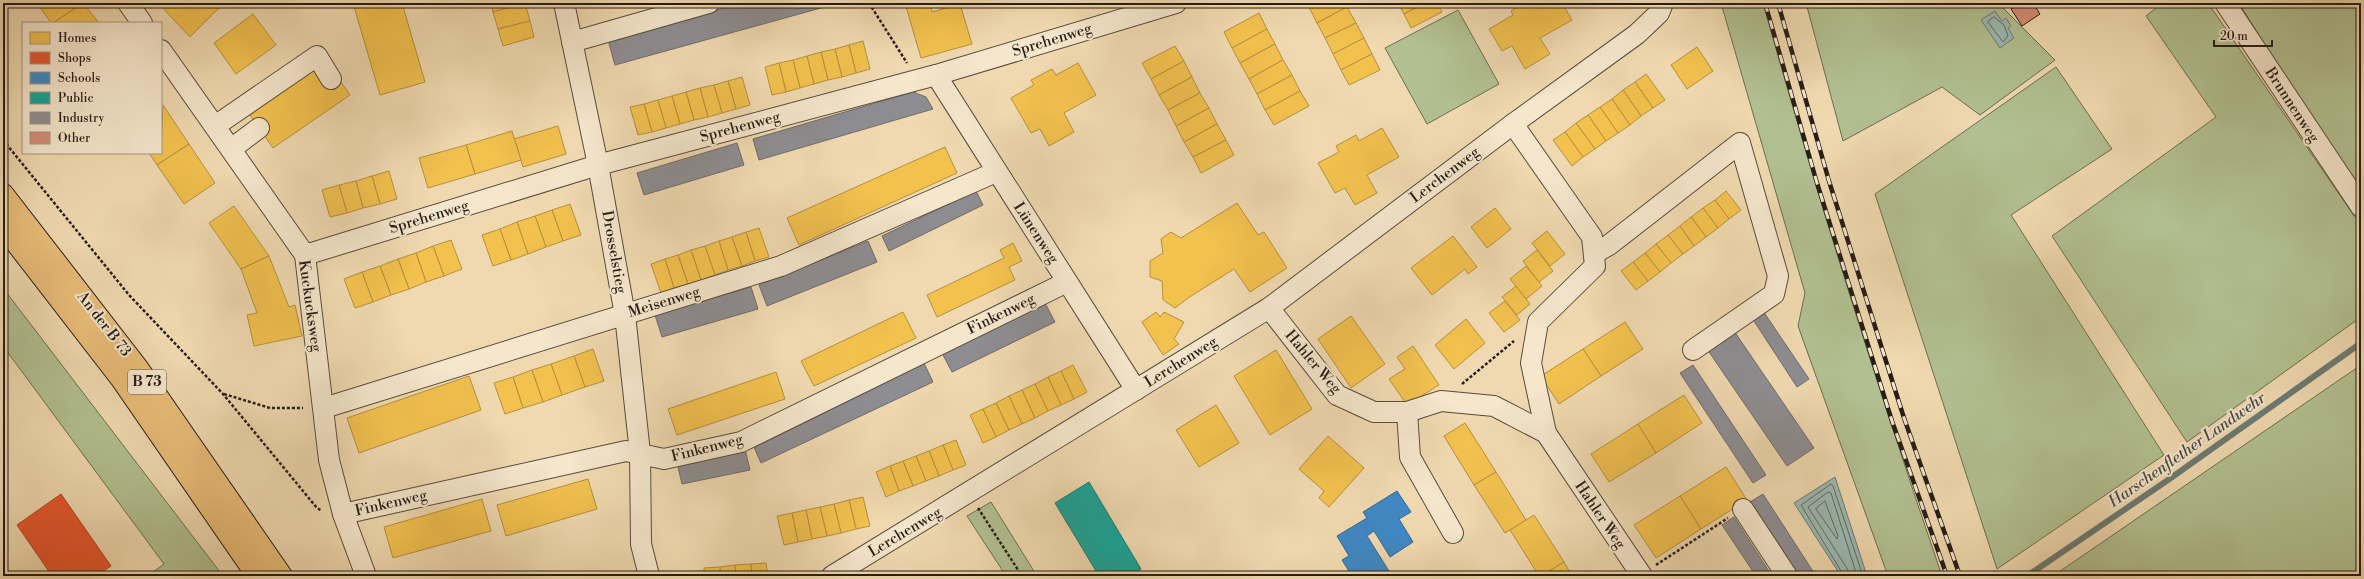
<svg xmlns="http://www.w3.org/2000/svg" width="2364" height="579" font-family="'Libre Bodoni',serif">
<rect width="100%" height="100%" fill="#f0d9b0"/>
<filter id="stains"><feTurbulence type="fractalNoise" baseFrequency=".005" numOctaves="4"/><feColorMatrix values="0 0 0 0 .2 0 0 0 0 .09 0 0 0 0 .02 0 0 0 .5 -.17"/></filter>
<radialGradient id="worn" r=".72"><stop offset=".6" stop-color="#630" stop-opacity="0"/><stop offset="1" stop-color="#630" stop-opacity=".3"/></radialGradient>
<g fill="#b2c091" stroke="#6c6e53">
<path d="M1721,3H1763C1817,196 1877,386 1942,576H1888L1798,326L1805,293Z"/>
<path d="M1806,3H1850L1851,5L1853,3H1998L2055,60L1980,115L1942,87L1843,141Z"/>
<path d="M2162,3H2208L2361,226V317L2187,442L2052,236L2216,117L2146,16Z"/>
<path d="M2239,3H2361V198L2348,180Z"/>
<path d="M1458,10L1499,84L1427,124L1385,48Z"/>
<path d="M2056,67L2112,149L2011,215L2164,455L1997,569L1875,194Z"/>
<path d="M3,288L223,576H148L164,564L3,346Z"/>
<path d="M2361,365V576H2053Z"/>
<path d="M991,502L1037,576H1006L967,516Z"/>
</g>
<g fill="#9bb9b1" stroke="#6c7b73">
<path d="M1995,11L2002,21L2006,18L2011,26L2008,28L2014,38L2000,48L1981,20Z"/>
<path d="M1835,477L1867,576H1841L1794,503Z"/>
</g>
<g fill="#f2c14e" stroke="#b5903d">
<path d="M37,3H83L53,23H51Z"/>
<path d="M83,3L99,23H53Z"/>
<path d="M158,3H224L190,37Z"/>
<path d="M353,3H402L425,82L380,95Z"/>
<path d="M491,3H525L493,12Z"/>
<path d="M525,3L530,21L498,29L493,12Z"/>
<path d="M905,3H930L932,12L960,4L972,44L921,58Z"/>
<path d="M1316,3H1345L1347,7L1317,23L1309,7Z"/>
<path d="M1398,3H1425L1404,14Z"/>
<path d="M1425,3H1437L1442,12L1411,28L1404,14Z"/>
<path d="M1524,3H1562L1572,20L1540,38L1550,54L1525,69L1512,46L1502,51L1489,29L1513,15L1511,11Z"/>
<path d="M1347,7L1356,23L1325,38L1317,23Z"/>
<path d="M1259,13L1267,29L1232,48L1224,32Z"/>
<path d="M253,14L276,45L236,74L214,43Z"/>
<path d="M530,21L534,37L503,46L498,29Z"/>
<path d="M1356,23L1364,38L1333,54L1325,38Z"/>
<path d="M1267,29L1275,44L1240,63L1232,48Z"/>
<path d="M1364,38L1372,54L1341,70L1333,54Z"/>
<path d="M863,41L870,69L856,73L849,45Z"/>
<path d="M1275,44L1283,60L1249,79L1240,63Z"/>
<path d="M849,45L856,73L842,77L835,49Z"/>
<path d="M1175,46L1184,61L1151,79L1142,63Z"/>
<path d="M1697,47L1713,71L1687,89L1671,65Z"/>
<path d="M835,49L842,77L828,80L821,52Z"/>
<path d="M821,52L828,80L814,84L807,56Z"/>
<path d="M1372,54L1380,70L1349,85L1341,70Z"/>
<path d="M323,56L350,95L273,148L246,109Z"/>
<path d="M807,56L814,84L800,88L793,60Z"/>
<path d="M793,60L800,88L786,92L779,63Z"/>
<path d="M1283,60L1292,75L1257,94L1249,79Z"/>
<path d="M1184,61L1192,77L1159,95L1151,79Z"/>
<path d="M779,63L786,92L772,95L765,67Z"/>
<path d="M1078,63L1096,95L1064,113L1074,132L1049,146L1040,129L1031,133L1011,98L1034,85L1031,80L1052,69L1056,75Z"/>
<path d="M1646,74L1665,100L1653,108L1635,82Z"/>
<path d="M1292,75L1300,91L1265,110L1257,94Z"/>
<path d="M742,77L750,105L736,109L728,81Z"/>
<path d="M1192,77L1200,93L1168,110L1159,95Z"/>
<path d="M728,81L736,109L722,113L714,85Z"/>
<path d="M1635,82L1653,108L1641,116L1623,90Z"/>
<path d="M714,85L722,113L708,117L700,88Z"/>
<path d="M700,88L708,117L694,120L686,92Z"/>
<path d="M1623,90L1641,116L1630,125L1612,99Z"/>
<path d="M1300,91L1309,106L1274,125L1265,110Z"/>
<path d="M686,92L694,120L680,124L672,96Z"/>
<path d="M1200,93L1209,108L1176,126L1168,110Z"/>
<path d="M672,96L680,124L666,128L658,100Z"/>
<path d="M1612,99L1630,125L1618,133L1600,107Z"/>
<path d="M658,100L666,128L652,132L644,104Z"/>
<path d="M644,104L652,132L638,135L630,107Z"/>
<path d="M163,105L189,144L157,165L149,153H161Z"/>
<path d="M1600,107L1618,133L1606,141L1588,115Z"/>
<path d="M1209,108L1217,124L1184,142L1176,126Z"/>
<path d="M1588,115L1606,141L1595,149L1576,123Z"/>
<path d="M1576,123L1595,149L1583,157L1565,132Z"/>
<path d="M1217,124L1226,140L1193,157L1184,142Z"/>
<path d="M558,126L566,154L523,167L514,139Z"/>
<path d="M1382,128L1399,157L1367,175L1377,193L1355,205L1345,188L1335,193L1318,163L1339,152L1336,146L1356,135L1359,141Z"/>
<path d="M512,131L521,160L475,174L466,145Z"/>
<path d="M1565,132L1583,157L1572,166L1553,140Z"/>
<path d="M1226,140L1234,155L1201,173L1193,157Z"/>
<path d="M189,144L215,183L184,204L157,165Z"/>
<path d="M466,145L475,174L428,188L419,158Z"/>
<path d="M945,147L957,173L799,245L787,218Z"/>
<path d="M389,171L397,199L380,204L372,176Z"/>
<path d="M372,176L380,204L363,208L356,181Z"/>
<path d="M356,181L363,208L347,213L339,185Z"/>
<path d="M339,185L347,213L330,217L322,190Z"/>
<path d="M1726,191L1741,210L1729,219L1715,200Z"/>
<path d="M1715,200L1729,219L1718,228L1703,208Z"/>
<path d="M1237,203L1258,235L1264,232L1287,268L1250,292L1234,269L1188,298L1175,308L1163,300L1162,281L1150,277V261L1163,253L1161,239L1171,232L1181,238Z"/>
<path d="M570,204L581,235L563,241L552,210Z"/>
<path d="M234,206L269,256L241,269L209,223Z"/>
<path d="M1495,208L1511,229L1487,248L1471,227Z"/>
<path d="M1703,208L1718,228L1706,237L1691,217Z"/>
<path d="M552,210L563,241L546,247L535,216Z"/>
<path d="M535,216L546,247L528,254L517,222Z"/>
<path d="M1691,217L1706,237L1694,246L1680,226Z"/>
<path d="M517,222L528,254L511,260L500,229Z"/>
<path d="M1680,226L1694,246L1683,254L1668,235Z"/>
<path d="M759,228L769,257L755,261L746,232Z"/>
<path d="M500,229L511,260L493,266L482,235Z"/>
<path d="M1547,231L1565,254L1550,266L1532,243Z"/>
<path d="M746,232L755,261L742,266L732,237Z"/>
<path d="M1668,235L1683,254L1671,263L1656,244Z"/>
<path d="M1453,236L1477,267L1468,274L1465,269L1432,295L1411,268Z"/>
<path d="M732,237L742,266L728,270L719,241Z"/>
<path d="M451,240L462,269L444,276L433,246Z"/>
<path d="M719,241L728,270L715,275L705,246Z"/>
<path d="M1013,243L1022,261L1009,267L1015,280L937,317L927,295L1004,258L1000,250Z"/>
<path d="M1656,244L1671,263L1660,272L1645,253Z"/>
<path d="M433,246L444,276L426,282L416,253Z"/>
<path d="M705,246L715,275L701,280L691,250Z"/>
<path d="M691,250L701,280L688,284L678,255Z"/>
<path d="M1537,250L1553,271L1539,282L1523,261Z"/>
<path d="M416,253L426,282L409,289L398,259Z"/>
<path d="M1645,253L1660,272L1648,281L1633,262Z"/>
<path d="M678,255L688,284L674,288L665,259Z"/>
<path d="M269,256L289,307L295,305L302,336L254,346L247,315L257,313L241,269Z"/>
<path d="M398,259L409,289L391,295L380,266Z"/>
<path d="M665,259L674,288L661,293L651,264Z"/>
<path d="M1633,262L1648,281L1636,290L1621,271Z"/>
<path d="M380,266L391,295L373,302L362,272Z"/>
<path d="M1526,266L1542,286L1526,299L1510,279Z"/>
<path d="M362,272L373,302L355,308L344,279Z"/>
<path d="M1516,286L1530,304L1517,315L1502,297Z"/>
<path d="M1505,301L1520,320L1504,332L1489,313Z"/>
<path d="M903,312L916,338L814,386L801,361Z"/>
<path d="M1156,312L1160,317L1164,312L1184,322L1174,339L1179,344L1163,355L1142,322Z"/>
<path d="M1351,316L1385,364L1351,388L1318,339Z"/>
<path d="M1466,319L1485,343L1454,369L1435,345Z"/>
<path d="M1625,322L1643,349L1601,376L1583,349Z"/>
<path d="M1413,346L1439,385L1407,405L1389,379L1405,369L1397,357Z"/>
<path d="M593,349L604,381L585,387L574,356Z"/>
<path d="M1583,349L1601,376L1559,404L1541,376Z"/>
<path d="M1276,350L1312,409L1270,435L1234,376Z"/>
<path d="M574,356L585,387L562,395L551,364Z"/>
<path d="M551,364L562,395L543,402L532,370Z"/>
<path d="M1073,365L1087,392L1074,399L1061,371Z"/>
<path d="M532,370L543,402L523,408L513,377Z"/>
<path d="M1061,371L1074,399L1061,405L1048,377Z"/>
<path d="M776,372L785,399L677,435L668,409Z"/>
<path d="M469,376L481,410L359,453L347,418Z"/>
<path d="M513,377L523,408L505,414L494,383Z"/>
<path d="M1048,377L1061,405L1048,411L1035,384Z"/>
<path d="M1035,384L1048,411L1035,418L1022,390Z"/>
<path d="M1022,390L1035,418L1022,424L1009,396Z"/>
<path d="M1684,395L1702,423L1656,453L1638,424Z"/>
<path d="M1009,396L1022,424L1009,430L996,403Z"/>
<path d="M996,403L1009,430L996,437L983,409Z"/>
<path d="M1216,405L1239,443L1199,467L1176,430Z"/>
<path d="M983,409L996,437L983,443L970,415Z"/>
<path d="M1465,423L1496,472L1474,485L1444,436Z"/>
<path d="M1638,424L1656,453L1609,482L1591,454Z"/>
<path d="M1328,436L1364,468L1329,507L1319,498L1324,491L1299,469Z"/>
<path d="M956,440L966,465L953,470L943,445Z"/>
<path d="M943,445L953,470L939,476L929,451Z"/>
<path d="M929,451L939,476L926,481L916,456Z"/>
<path d="M916,456L926,481L913,486L903,461Z"/>
<path d="M903,461L913,486L899,491L890,466Z"/>
<path d="M890,466L899,491L886,497L876,472Z"/>
<path d="M1726,467L1747,500L1701,529L1680,496Z"/>
<path d="M1496,472L1526,520L1505,533L1474,485Z"/>
<path d="M588,479L597,509L506,536L497,505Z"/>
<path d="M1680,496L1701,529L1656,558L1634,525Z"/>
<path d="M863,497L870,526L856,529L849,500Z"/>
<path d="M482,499L491,531L393,558L384,527Z"/>
<path d="M849,500L856,529L841,533L834,504Z"/>
<path d="M834,504L841,533L827,536L820,507Z"/>
<path d="M820,507L827,536L812,539L806,510Z"/>
<path d="M806,510L812,539L798,542L792,513Z"/>
<path d="M792,513L798,542L784,545L777,516Z"/>
<path d="M1534,515L1564,562L1541,576H1539L1510,530Z"/>
<path d="M1564,562L1572,576H1541Z"/>
<path d="M766,563L768,576H752L751,564Z"/>
<path d="M751,564L752,576H736L735,565Z"/>
<path d="M735,565L736,576H720V567Z"/>
<path d="M720,567V576H704V568Z"/>
<path d="M704,571V576H688V572Z"/>
<path d="M688,572V576H673V573Z"/>
</g>
<path fill="#e4572e" stroke="#ab4626" d="M61,494L111,566L96,576H52L17,525Z"/>
<path fill="#3f88c5" stroke="#386890" d="M1397,491L1411,512L1399,519L1413,542L1390,557L1374,531L1367,536L1389,571L1381,576H1352L1342,560L1349,556L1337,536L1367,518L1363,512Z"/>
<path fill="#17a398" stroke="#1c7b71" d="M1089,482L1141,569L1129,576H1099L1055,503Z"/>
<g fill="#8d8d92" stroke="#6e6b6c">
<path d="M742,3H839L615,65L608,40Z"/>
<path d="M913,92L926,97L933,109L759,160L753,139Z"/>
<path d="M737,143L744,165L644,195L637,173Z"/>
<path d="M976,191L983,205L889,251L882,236Z"/>
<path d="M868,241L877,262L767,306L759,285Z"/>
<path d="M751,287L758,309L662,337L655,315Z"/>
<path d="M1045,303L1055,322L952,372L942,353Z"/>
<path d="M1763,311L1809,379L1797,387L1752,318Z"/>
<path d="M1734,331L1814,448L1787,466L1707,349Z"/>
<path d="M924,363L933,382L761,463L753,445Z"/>
<path d="M1693,365L1766,475L1753,483L1680,373Z"/>
<path d="M745,449L750,470L682,484L677,463Z"/>
<path d="M1763,494L1816,576H1798L1750,502Z"/>
<path d="M1734,517L1772,576H1756L1722,525Z"/>
</g>
<g fill="none" stroke-linecap="round" stroke-linejoin="round">
<g stroke="#606b63" stroke-width="1">
<path d="M1994,17L2004,25L2008,36L2003,42L1988,22Z"/>
<path d="M1825,501L1838,536L1837,539L1816,509Z"/>
<path d="M1844,576L1801,505L1831,484L1833,486L1863,576"/>
<path d="M1849,576L1848,570L1808,507L1828,492L1831,493L1857,576"/>
</g>
<path stroke="#6c7b73" stroke-width="6" d="M2027,576L2168,480L2361,343"/>
</g>
<path fill="#d48e76" stroke="#261d15" d="M2020,3H2033L2040,14L2022,26L2011,9Z"/>
<g fill="none" stroke-linecap="round" stroke-linejoin="round">
<g stroke="#584c3c" stroke-width="22">
<g id="minor">
<path d="M128,3L142,23"/>
<path d="M564,3L598,165L625,315L640,453L641,544L649,576"/>
<path d="M2225,3L2361,207"/>
<path d="M572,42L709,3"/>
<path d="M161,50L305,255L329,460L343,514L366,576"/>
<path d="M936,75L1136,390"/>
<path d="M1513,124L1592,237L1595,266L1538,322L1531,363L1546,433"/>
<path d="M215,126L317,56L331,79"/>
<path d="M231,149L259,128"/>
<path d="M1595,253L1609,245L1740,143L1778,276L1774,294L1693,350"/>
<path d="M305,255L598,165L936,75L1176,3"/>
<path d="M1269,308L1337,395L1374,412H1407L1441,401L1494,406L1546,433L1642,576"/>
<path d="M324,408L781,266L996,172"/>
<path d="M1407,412L1410,457L1453,533"/>
<path d="M1743,509L1787,576"/>
<path d="M343,514L626,451L664,459L741,442L1067,282"/>
<path d="M832,576L1269,308L1513,124L1637,34L1659,13L1663,3"/>
</g>
</g>
<g stroke="#261d15" stroke-width="24">
<g id="major">
<path d="M3,195L137,368L281,576"/>
<path d="M3,225L122,379L258,576"/>
</g>
</g>
<g stroke="#261d15" stroke-width="2.5" stroke-dasharray="3 2" stroke-linecap="butt">
<path d="M869,3L907,63"/>
<path d="M3,140L129,295L223,394L317,508L322,511"/>
<path d="M1462,384L1514,341"/>
<path d="M224,394L270,408H303"/>
<path d="M978,508L1022,576"/>
<path d="M1656,565L1728,518"/>
</g>
<use href="#minor" stroke="#f5e6cc" stroke-width="20"/>
<use href="#major" stroke="#e8bc78" stroke-width="22"/>
<g stroke="#261d15" stroke-width="4.5">
<g id="rail">
<path d="M1765,3L1817,183L1892,421L1947,576"/>
<path d="M1778,3L1829,181L1904,418L1960,576"/>
</g>
</g>
<use href="#rail" stroke="#f5e6cc" stroke-width="3" stroke-dasharray="9" stroke-linecap="butt"/>
</g>
<g text-anchor="middle" dominant-baseline="central" stroke-width="4" stroke-linejoin="round" paint-order="stroke">
<rect fill="#f5e6cc" stroke="#64594c" stroke-width="1" x="128" y="370" width="38" height="24" rx="3"/>
<g font-size="14" font-weight="bold" fill="#261d15">
<text x="147" y="382">B 73</text>
</g>
<g font-size="15" fill="#261d15" stroke="#f5e6cc">
<text transform="translate(1052 40) rotate(-17)">Sprehenweg</text>
<text transform="translate(2292 105) rotate(57)">Brunnenweg</text>
<text transform="translate(740 127) rotate(-15)">Sprehenweg</text>
<text transform="translate(1445 175) rotate(-37)">Lerchenweg</text>
<text transform="translate(429 217) rotate(-17)">Sprehenweg</text>
<text transform="translate(1036 233) rotate(57)">Lünenweg</text>
<text transform="translate(614 252) rotate(80)">Drosselstieg</text>
<text transform="translate(664 302) rotate(-17)">Meisenweg</text>
<text transform="translate(310 306) rotate(82)">Kuckucksweg</text>
<text transform="translate(1001 314) rotate(-26)">Finkenweg</text>
<text transform="translate(104 324) rotate(52)">An der B 73</text>
<text transform="translate(1181 362) rotate(-32)">Lerchenweg</text>
<text transform="translate(1313 362) rotate(50)">Hahler Weg</text>
<text transform="translate(707 448) rotate(-14)">Finkenweg</text>
<text transform="translate(391 503) rotate(-13)">Finkenweg</text>
<text transform="translate(1600 515) rotate(56)">Hahler Weg</text>
<text transform="translate(905 532) rotate(-31)">Lerchenweg</text>
</g>
<g font-size="16" font-style="italic" fill="#494c44" stroke="#f5e6cc">
<text transform="translate(2187 450) rotate(-35)">Harschenflether Landwehr</text>
</g>
</g>
<rect width="2364" height="579" fill="none" stroke="#f0d9b0" stroke-width="16"/>
<rect x="4" y="4" width="2356" height="571" fill="none" stroke="#261d15" stroke-width="2"/>
<rect x="8" y="8" width="2348" height="563" fill="none" stroke="#261d15"/>
<rect x="22" y="22" width="140" height="132" fill="#f5e6cc" stroke="#a29683"/>
<rect x="30" y="32" width="20" height="12" fill="#f2c14e" stroke="#a29683"/>
<text x="58" y="42" font-size="12" fill="#261d15">Homes</text>
<rect x="30" y="52" width="20" height="12" fill="#e4572e" stroke="#a29683"/>
<text x="58" y="62" font-size="12" fill="#261d15">Shops</text>
<rect x="30" y="72" width="20" height="12" fill="#3f88c5" stroke="#a29683"/>
<text x="58" y="82" font-size="12" fill="#261d15">Schools</text>
<rect x="30" y="92" width="20" height="12" fill="#17a398" stroke="#a29683"/>
<text x="58" y="102" font-size="12" fill="#261d15">Public</text>
<rect x="30" y="112" width="20" height="12" fill="#8d8d92" stroke="#a29683"/>
<text x="58" y="122" font-size="12" fill="#261d15">Industry</text>
<rect x="30" y="132" width="20" height="12" fill="#d48e76" stroke="#a29683"/>
<text x="58" y="142" font-size="12" fill="#261d15">Other</text>
<path d="M2214 40v6h58v-6" fill="none" stroke="#261d15" stroke-width="2"/>
<text x="2220" y="40" font-size="12" fill="#261d15" stroke="#f5e6cc" stroke-width="3" paint-order="stroke">20 m</text>
<rect width="100%" height="100%" filter="url(#stains)"/>
<rect width="100%" height="100%" fill="url(#worn)"/>
</svg>
